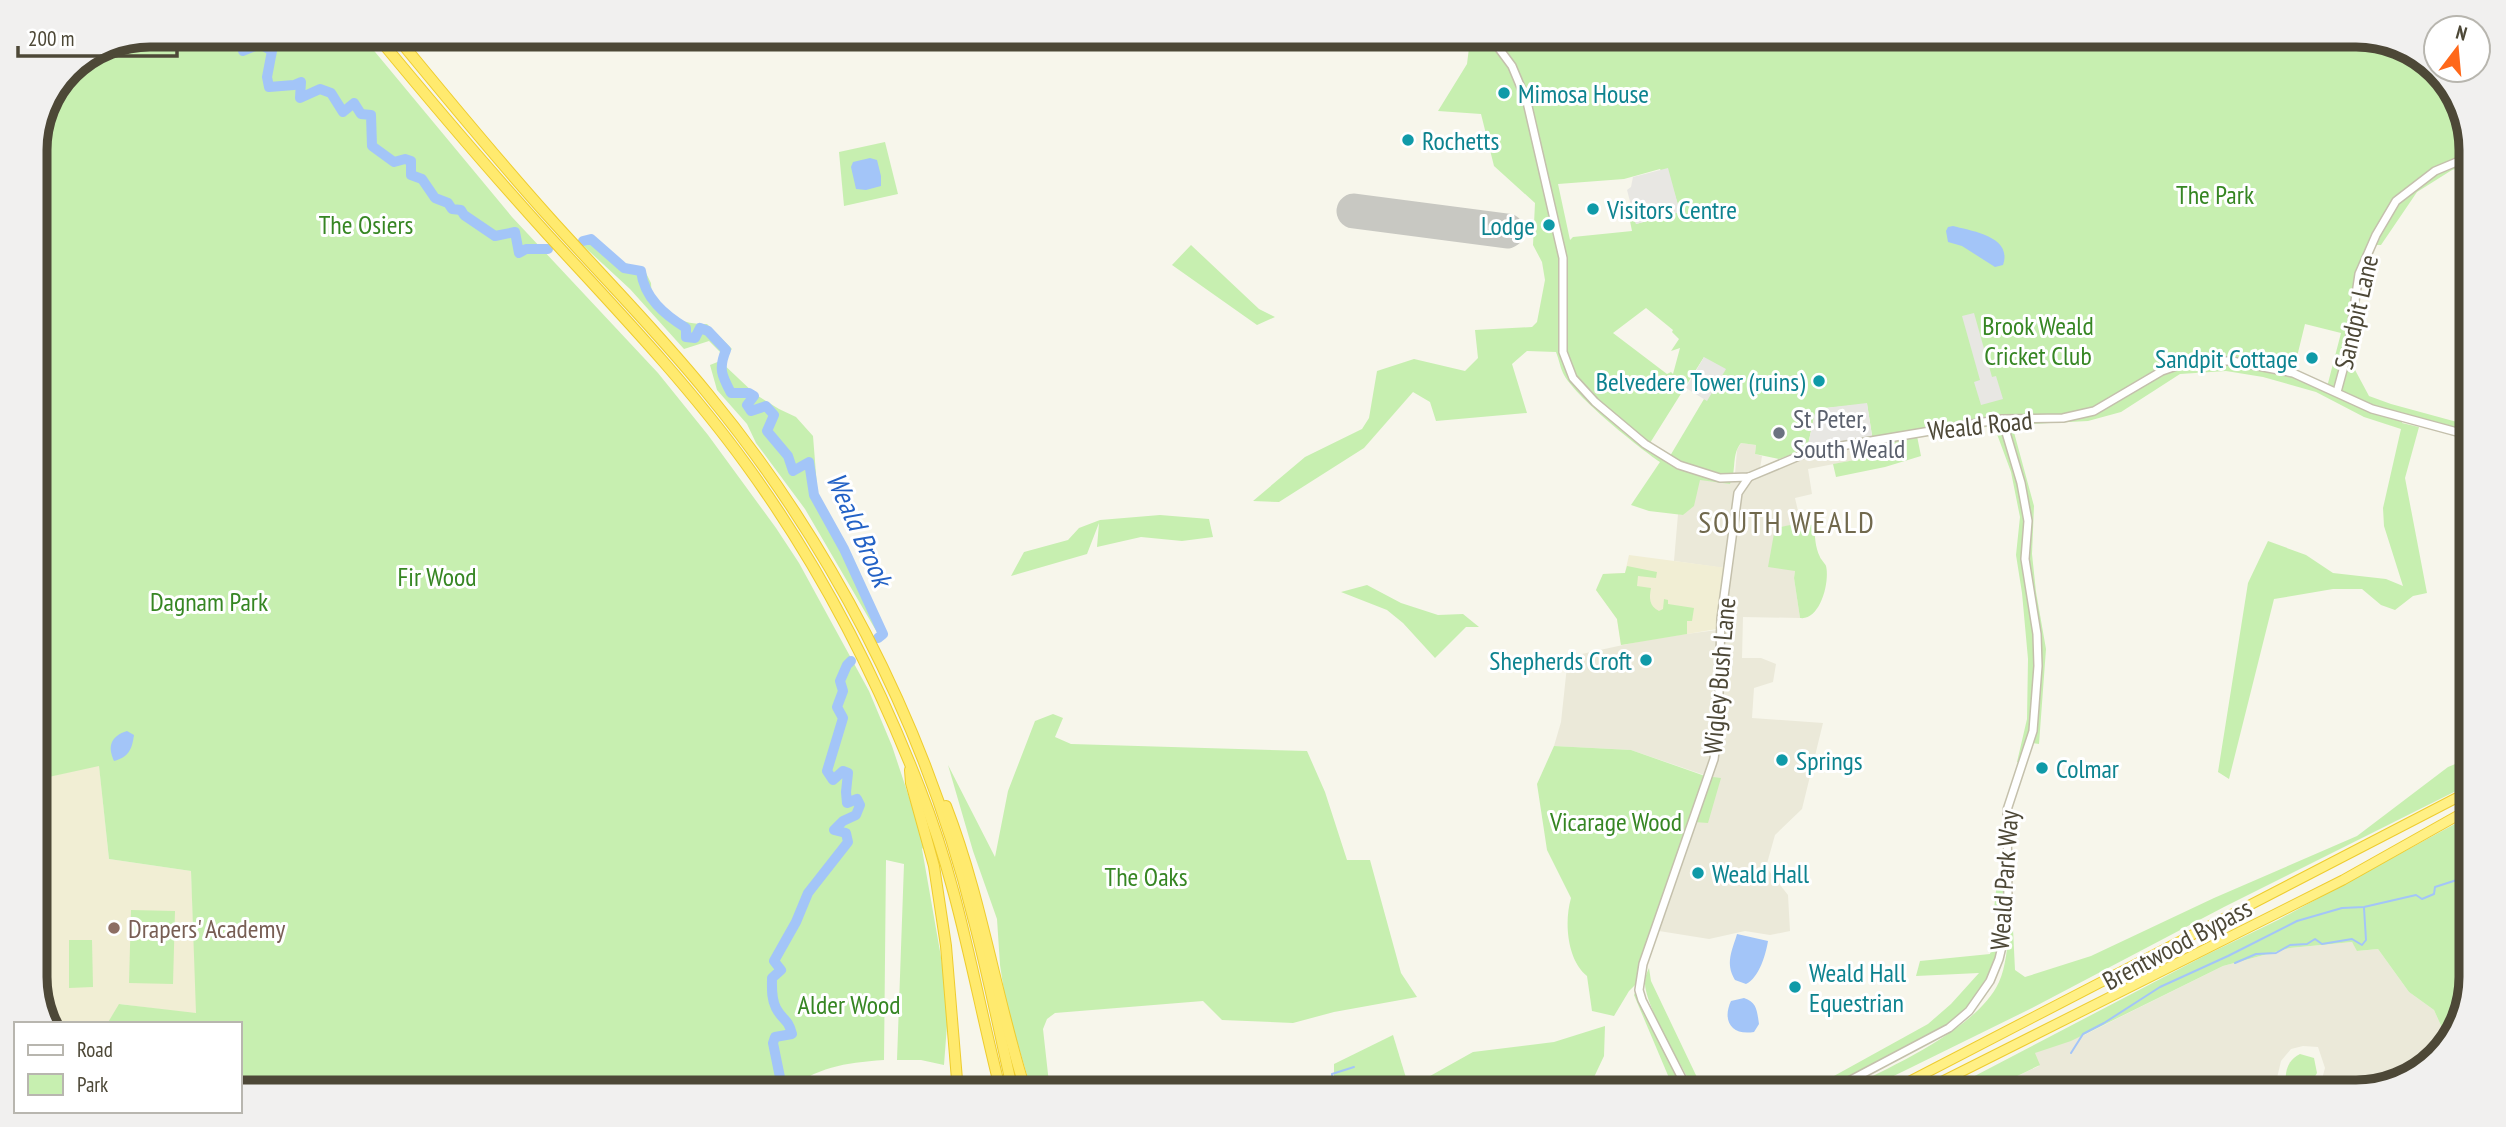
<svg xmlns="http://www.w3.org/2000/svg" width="2506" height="1127" font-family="'PT Sans Narrow',sans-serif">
<rect width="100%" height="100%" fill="#f7f6eb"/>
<g fill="#ebe9d9">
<path d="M1741,443L1756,445L1755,454L1762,456L1759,475L1791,458L1857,443L1860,459L1808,469L1812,494L1795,498L1801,524L1775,528L1795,571L1794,578L1800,618L1743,617L1742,658H1761L1776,664L1773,682L1754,688L1752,718L1823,723L1802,809L1775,835L1766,867L1788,895L1790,931L1770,935L1745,931L1709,939L1659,931L1691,839L1710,777L1631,750L1554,746L1561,722L1568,657L1655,638L1725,629L1731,569L1674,561L1678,514L1683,515L1700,479L1735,474L1737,450Z"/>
<path d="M2352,942L2358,951L2378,949L2409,992L2434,1010L2447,1039L2420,1072L2357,1092L2322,1079L2325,1068L2318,1047L2303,1046L2291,1049L2281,1061L2277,1078L2279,1092H1984L2039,1066L2034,1053L2086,1034L2223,966L2290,948Z"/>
</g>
<g fill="#f1eed4">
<path d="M1629,555L1727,568L1717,629L1621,645L1617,619L1596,590L1603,574L1625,573Z"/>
<path d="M99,765L109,859L191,871L197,1014L120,1004L107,1024H49L35,984V780Z"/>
</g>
<g fill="#c7efb0" fill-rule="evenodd">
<path d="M151,35H361L512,217L658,373L708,435L776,528L799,563L869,691L892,746L925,845L922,849L941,957L948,1012L944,1065L921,1060H897L904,864L886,860L884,1060C843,1063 818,1067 784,1092H240V1024H107L119,1004L196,1013L191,871L109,859L99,766L35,780V143L68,71Z"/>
<path d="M1465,35H2355L2400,44L2451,86L2471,143V164L2452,170L2417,192L2381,245H2372L2359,274L2347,355L2369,396L2391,404L2468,425V432L2403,413L2402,423L2419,427L2405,478L2427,593L2413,596L2395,610L2381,605L2362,589H2333L2274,599L2229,779L2218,772L2248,583L2268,541L2306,555L2333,573L2386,579L2403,586L2384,526L2383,508L2401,429L2364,417L2316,392L2263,377L2226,371L2180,374L2121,412L2088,421L2012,425L2034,506L2032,554L2036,592L2046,649L2039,744L2032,743L2025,762H2017L2027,719L2028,659L2022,593L2016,555L2020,517L2011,472L1994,426L1917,436L1921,456L1885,467L1836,477L1833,464L1860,459L1858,443L1824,448L1826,443L1872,435L1867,404L1816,409L1807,449L1779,459L1755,454L1756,445L1741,443C1731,455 1737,470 1730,484L1700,480L1694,506L1683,515L1649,511L1631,505L1660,462C1638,447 1574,396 1563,373C1560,367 1559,359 1556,352L1527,351L1512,364L1527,413L1436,421L1430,402L1413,392L1364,448L1279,502L1253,501L1305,457L1362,429L1369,418L1377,371L1414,359L1465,371L1478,358L1475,330L1532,327L1537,322L1545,280L1542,262L1533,245L1535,203L1494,166L1481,114L1438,111L1467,64L1470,40ZM1660,169L1674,192L1680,212L1636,224L1634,216L1630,221L1632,231L1573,237L1570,240L1558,184L1624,179ZM1646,308L1673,330L1672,332L1679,339L1671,351L1680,348L1673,374L1671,372L1667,374L1613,333ZM2305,324L2341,333L2327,387L2293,373ZM1704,357L1707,400L1704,399L1670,456L1650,443Z"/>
<path d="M885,142L898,194L844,206L839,152Z"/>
<path d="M577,240L598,245L609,258L644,269L651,283L652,300C671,317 680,324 707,324L732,349L725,357L709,341L684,349L630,289Z"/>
<path d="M1191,245L1259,309L1275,317L1257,325L1172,265Z"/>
<path d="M720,361L755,394L779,409L796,417L813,436L818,499L851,558L880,622L878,634L805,509L756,443L747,424L717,390L710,365Z"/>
<path d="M1160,515L1209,519L1213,537L1182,541L1141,537L1097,547L1099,523L1087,554L1011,576L1024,552L1068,540L1079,528L1100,520Z"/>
<path d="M1795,524L1814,525C1815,536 1815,547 1820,557C1820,558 1826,565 1826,566C1830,582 1820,621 1800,618L1794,578L1795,571L1768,567L1775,528Z"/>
<path d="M1627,566L1657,572L1656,578L1638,576L1637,586L1651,588C1649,598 1649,606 1659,611L1663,609L1664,599L1668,600V604L1694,608L1692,621H1687V634L1621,645L1617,619L1596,590L1603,574L1625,573Z"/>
<path d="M1367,585L1401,603L1438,615L1463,614L1479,627H1466L1435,658L1403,623L1387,610L1341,592Z"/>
<path d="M1053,714L1063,718L1055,737L1071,744L1307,751L1325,792L1347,860H1370L1401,973L1417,997L1334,1012L1293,1023L1222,1020L1203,1001L1055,1013L1047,1019L1043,1029L1050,1092H1032L1006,1004L1000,965L997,919L973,851L948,765L995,857L1008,791L1035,721Z"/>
<path d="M1554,746L1631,750L1705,776L1721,778L1708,823L1694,822L1641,979L1629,991L1614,1016L1592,1011L1587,976C1567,960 1564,922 1571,898L1547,850L1537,784Z"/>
<path d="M2465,760L2464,786L2458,790L2224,907L2030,1009L1908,1069L1861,1092H1840C1886,1069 1977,1030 1999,982C2006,967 2007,945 2010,929H2013L2015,970L2025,977L2091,956L2214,898L2357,836L2448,767Z"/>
<path d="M2464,819L2462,1021L2447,1039L2434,1010L2409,992L2378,949L2357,951L2352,942L2290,948L2223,966L2071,1041L2035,1053L2040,1065L1984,1092H1944L2206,955L2278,920Z"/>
<path d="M2004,872C2004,906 2004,946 1989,977C1961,1033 1882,1061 1829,1088L1822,1092H1805L1928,1024L1951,1004L1979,973L1916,976L1920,961L1990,954L1999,911L1994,909L1998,873Z"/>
<path d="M131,910L175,911L173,984L129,983Z"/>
<path d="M69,940H92L93,987L69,988Z"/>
<path d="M1649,968L1651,981L1704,1092H1695C1683,1067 1646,1008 1645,984C1645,978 1646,974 1649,968Z"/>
<path d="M1637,988L1685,1092H1675L1634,995Z"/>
<path d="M1605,1026L1604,1056L1587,1092H1412L1430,1076L1473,1052L1554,1042Z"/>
<path d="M1393,1035L1407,1081L1395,1092H1334V1064Z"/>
<path d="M2300,1054L2314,1058L2317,1073L2306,1092H2287C2284,1077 2285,1061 2300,1054Z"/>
</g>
<g fill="#e8e7e3">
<path d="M1668,168L1680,212L1636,224L1627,190L1631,187L1633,177Z"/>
<path d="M1974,313L1992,377L1996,376L2003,399L1981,405L1974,382L1980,380L1962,316Z"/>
<path d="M1704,357L1726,369L1707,401L1686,388Z"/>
<path d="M1867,403L1872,436L1814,446L1807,449L1816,409Z"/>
</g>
<g fill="#a3c5f8">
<path d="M870,158L877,160L881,176V186L866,190L856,189L851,167L853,162Z"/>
<path d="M1953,226C1971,231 2013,236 2003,265L1995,267L1962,246L1948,242L1946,231L1948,227Z"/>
<path d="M127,731L134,735C132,749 129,757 114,761C107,746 111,736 127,731Z"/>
<path d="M1737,934L1768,941C1766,954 1759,978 1746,984L1735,980C1725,963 1732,951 1737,934Z"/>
<path d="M1744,998C1757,1002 1757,1011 1759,1024L1754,1032C1731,1036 1722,1020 1731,1001Z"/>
</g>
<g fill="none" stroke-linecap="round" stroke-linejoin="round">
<g stroke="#a3c5f8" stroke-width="2">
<path d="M2235,963L2256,954L2276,953L2290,945L2307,944L2315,939L2322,944L2352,939L2362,945L2366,940L2364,908"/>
<path d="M2071,1053L2083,1034L2104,1023L2160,987L2228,956L2297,921L2342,908L2364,907L2416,895L2422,899L2434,894L2435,887L2463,878"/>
<path d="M1333,1092L1332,1074L1354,1067"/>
</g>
<g stroke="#a3c5f8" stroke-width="10">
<path d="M229,35L227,44L242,42L243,51L260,44L272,51L267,77L269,87L294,85L301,82L300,98L320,89L331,93L343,112L354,103L361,114L371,115L372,146L394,162L405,159L411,161V175L422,179L435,198L448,203L452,209L461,210L464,215L495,236L515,232L519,253L526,249H548"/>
<path d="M583,241L591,239L624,268L641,271C644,298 665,315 686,328V337L695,338L700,328L708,331L726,350C718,369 722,376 731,393H749L754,396L747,405L751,411L766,406L774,415L767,431L788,456L793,471L809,462L814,495L844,549L883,634L878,638"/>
<path d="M783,1092L773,1043L775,1037L792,1034C788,1018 782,1020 776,1008C771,998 772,988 772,978L781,970L774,961L796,922L808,893L848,842L846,833L834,830L843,821L856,815L860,805L857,799L847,803L846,792L848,773L843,771L833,780L827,771L843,718L837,707L843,691L840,681L847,665L851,661"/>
</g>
<path stroke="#c8c8c2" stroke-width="35" d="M1354,211L1507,231"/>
<g stroke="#c4c0ac" stroke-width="10">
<g id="tertiary">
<path d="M1489,35L1512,66L1527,102L1563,258V352L1573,378L1595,402L1645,444L1679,465L1720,478L1749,477L1811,451L2002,419L2063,418L2094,411L2162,371L2191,361H2232L2293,373L2372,409L2468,435"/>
<path d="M2337,392L2347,355L2359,274L2376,235L2396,201L2435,171L2471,156"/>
<path d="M1689,1092L1642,1000L1639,990L1643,964L1714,759L1718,729L1721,619L1738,493L1749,477"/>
<path d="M1828,1092L1949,1028L1969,1011L1990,981L1999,959L2005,934L2008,902L2007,810L2033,731L2038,666L2037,634L2025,559L2028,521L2021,483L2002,419"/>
</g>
</g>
<g stroke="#eecc2e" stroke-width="11">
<g id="trunk">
<path d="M1889,1092L2464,794"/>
<path d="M1921,1092L2343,880L2464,812"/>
</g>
</g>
<g stroke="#eecc2e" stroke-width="12">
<g id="motorway">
<path d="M376,35C432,103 489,170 548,235C616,309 686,382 745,463C818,563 875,673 920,789C959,887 975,990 1001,1092"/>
<path d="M395,35C445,96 496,158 549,217C602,276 658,332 708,394C769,468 822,549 866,634C913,725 950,822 974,921C989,978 1000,1035 1013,1092"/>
<path d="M910,770L911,783L934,866L946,946L958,1092"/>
<path d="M946,806C982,899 996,998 1026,1092"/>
<path d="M881,1092L922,1088L939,1092"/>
</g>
</g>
<use href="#tertiary" stroke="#fff" stroke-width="7"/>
<use href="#trunk" stroke="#fff085" stroke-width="9"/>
<use href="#motorway" stroke="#ffea6e" stroke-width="10"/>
</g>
<g fill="#0f9aa8" stroke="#fff" stroke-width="2.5">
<circle cx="1504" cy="93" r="7"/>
<circle cx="1408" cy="140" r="7"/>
<circle cx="1593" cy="209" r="7"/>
<circle cx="1549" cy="225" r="7"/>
<circle cx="2312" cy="358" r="7"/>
<circle cx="1819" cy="381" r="7"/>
<circle cx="1646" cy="660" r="7"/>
<circle cx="1782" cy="760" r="7"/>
<circle cx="2042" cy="768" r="7"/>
<circle cx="1698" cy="873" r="7"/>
<circle cx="1795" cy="987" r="7"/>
</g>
<circle fill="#6b7280" stroke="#fff" stroke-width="2.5" cx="1779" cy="433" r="7"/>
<circle fill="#8d6e63" stroke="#fff" stroke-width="2.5" cx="114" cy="928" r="7"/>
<g text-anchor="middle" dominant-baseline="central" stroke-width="6" stroke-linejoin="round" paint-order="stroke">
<g font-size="26" fill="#0d838f" stroke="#fff" text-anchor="start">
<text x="1518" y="93">Mimosa House</text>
<text x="1422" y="140">Rochetts</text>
<text x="1607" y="209">Visitors Centre</text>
<text x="1535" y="225" text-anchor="end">Lodge</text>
<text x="2298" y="358" text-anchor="end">Sandpit Cottage</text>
<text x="1805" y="381" text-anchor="end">Belvedere Tower (ruins)</text>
<text x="1632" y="660" text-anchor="end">Shepherds Croft</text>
<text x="1796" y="760">Springs</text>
<text x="2056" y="768">Colmar</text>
<text x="1712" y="873">Weald Hall</text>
<text x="1809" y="972">Weald Hall<tspan x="1809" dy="30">Equestrian</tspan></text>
</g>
<g font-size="26" fill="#368623" stroke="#fff">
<text x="2215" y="194">The Park</text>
<text x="366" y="224">The Osiers</text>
<text x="2038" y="325">Brook Weald<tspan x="2038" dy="30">Cricket Club</tspan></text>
<text x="437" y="576">Fir Wood</text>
<text x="209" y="601">Dagnam Park</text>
<text x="1616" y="821">Vicarage Wood</text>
<text x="1146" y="876">The Oaks</text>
<text x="849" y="1004">Alder Wood</text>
</g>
<g font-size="26" fill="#4d4837" stroke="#fff">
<text transform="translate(2356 312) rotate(-77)">Sandpit Lane</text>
<text transform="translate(1980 425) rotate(-6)">Weald Road</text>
<text transform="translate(1719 676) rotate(-85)">Wigley Bush Lane</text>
<text transform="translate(2004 880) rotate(-86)">Weald Park Way</text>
<text transform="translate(2177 944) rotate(-28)">Brentwood Bypass</text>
</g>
<g font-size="26" fill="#5b616d" stroke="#fff" text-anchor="start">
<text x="1793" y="418">St Peter,<tspan x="1793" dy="30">South Weald</tspan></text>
</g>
<g font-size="26" fill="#785e54" stroke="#fff" text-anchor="start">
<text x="128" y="928">Drapers' Academy</text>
</g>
<g font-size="28" font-style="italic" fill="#2362c6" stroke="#fff">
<text transform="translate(860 529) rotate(66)">Weald Brook</text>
</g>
<g font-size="30" letter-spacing="2" fill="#71694d" stroke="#fff">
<text x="1787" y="521">SOUTH WEALD</text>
</g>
</g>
<path d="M0 0H2506V1127H0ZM150 47H2356A103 103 0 0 1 2459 150V977A103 103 0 0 1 2356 1080H150A103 103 0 0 1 47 977V150A103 103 0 0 1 150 47Z" fill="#f1f0ef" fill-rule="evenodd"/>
<path fill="none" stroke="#4d4837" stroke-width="9" d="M150 47H2356A103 103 0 0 1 2459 150V977A103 103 0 0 1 2356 1080H150A103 103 0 0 1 47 977V150A103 103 0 0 1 150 47Z"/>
<rect x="14" y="1022" width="228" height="91" fill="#ffffff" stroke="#b8b6af" stroke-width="2"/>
<rect x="28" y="1045" width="35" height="10" fill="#ffffff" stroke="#b8b6af" stroke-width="2"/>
<text x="77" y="1057" font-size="21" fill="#4d4837">Road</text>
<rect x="28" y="1074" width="35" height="21" fill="#c7efb0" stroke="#b8b6af" stroke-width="2"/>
<text x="77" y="1092" font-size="21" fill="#4d4837">Park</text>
<g transform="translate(2457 49) rotate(16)"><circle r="33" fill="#ffffff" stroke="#b8b6af" stroke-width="2"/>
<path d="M0-5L12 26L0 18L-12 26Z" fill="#ff681a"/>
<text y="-10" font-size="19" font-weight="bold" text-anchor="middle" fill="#4d4837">N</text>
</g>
<path d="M18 46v10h159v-10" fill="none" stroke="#4d4837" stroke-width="3.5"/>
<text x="28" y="46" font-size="21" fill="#4d4837" stroke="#ffffff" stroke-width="5" paint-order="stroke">200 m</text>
</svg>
